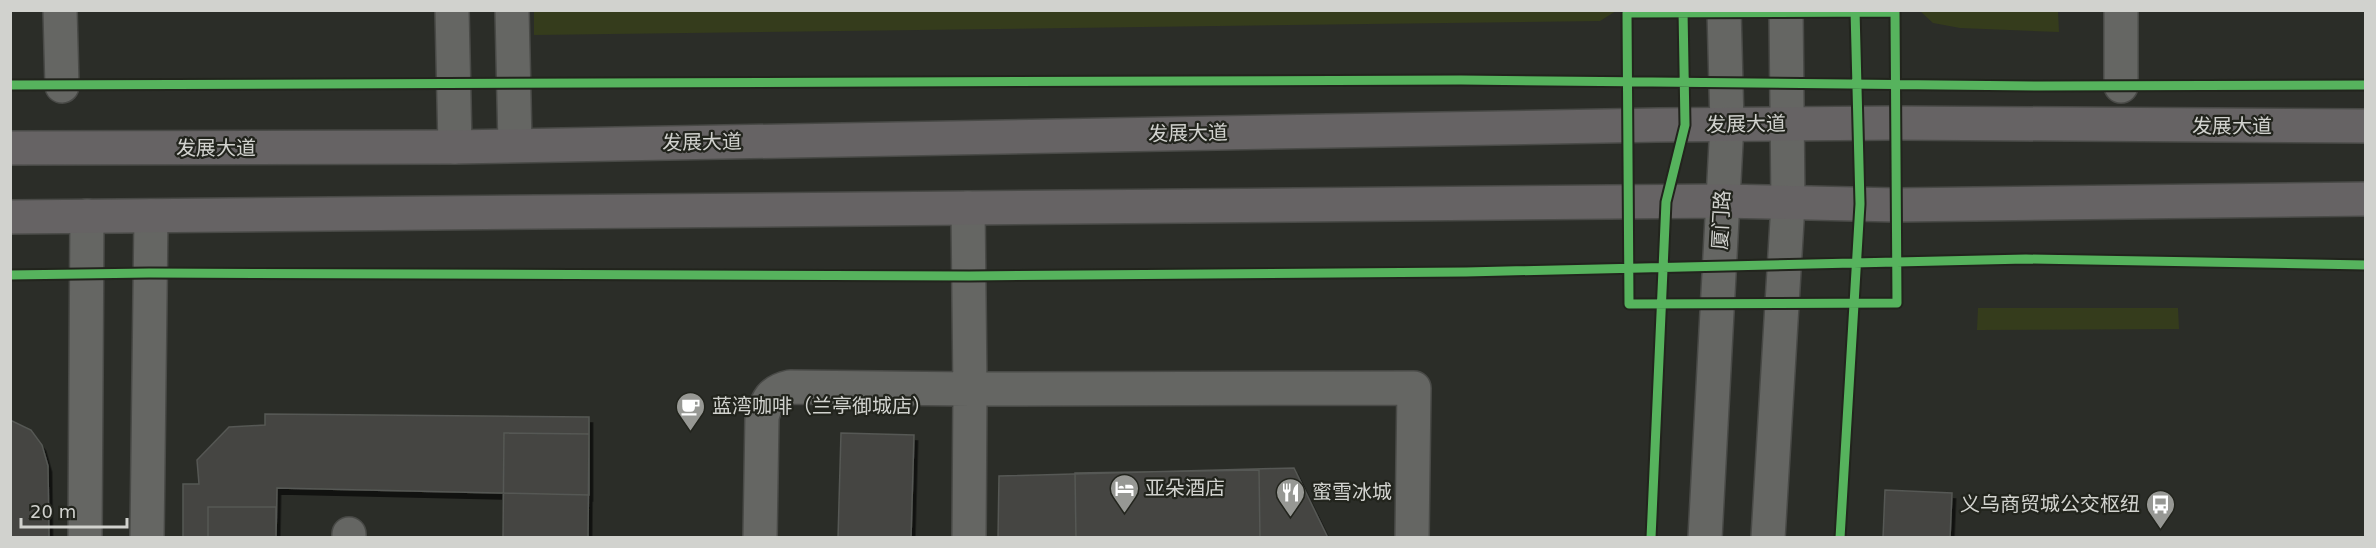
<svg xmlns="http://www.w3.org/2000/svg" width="2376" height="548" font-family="'DejaVu Sans','Noto Sans SC',sans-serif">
  <defs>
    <filter id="shadow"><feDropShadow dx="3.5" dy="6" stdDeviation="0" flood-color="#0009"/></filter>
  </defs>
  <rect width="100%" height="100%" fill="#2b2d28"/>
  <path fill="#353c1c" d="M534,11V10L1616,11L1600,21L534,35Z
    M1920,11H2058L2059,32L1960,28L1933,23Z
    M1978,308H2178L2179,329L1977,330Z"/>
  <path fill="#444542" stroke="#565854" stroke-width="1.5" filter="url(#shadow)" d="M265,414L589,417V495L277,488L276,538H183V484H199L197,460L229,427L265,425Z
    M10,420L31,430L42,445L48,466L49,538H10Z
    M504,433L589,434L588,538H503Z
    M841,433L914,435L911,538H838Z
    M1294,468L1328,538H998L999,476Z
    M1259,470L1260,538H1076L1075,473Z
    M1885,490L1952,493L1950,538H1883Z
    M208,507H276V538H208Z"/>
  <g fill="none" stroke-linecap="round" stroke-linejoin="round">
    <defs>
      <path id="minor" d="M60,10L62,86
        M452,10L455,147
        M512,10L515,145
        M2121,10V86
        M349,534V538
        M85,538L87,216
        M147,538L151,216
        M760,538L762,417C767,400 771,391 790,387L970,389L968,208
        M969,538L970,389L1414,388L1412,538
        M1705,538L1727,124L1724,10
        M1768,538L1788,204L1786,10"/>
      <path id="major" d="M10,148L455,147L1658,125L1896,123L2366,126
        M10,217L1722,201L1896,205L2366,199"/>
    </defs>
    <use href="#minor" stroke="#494a47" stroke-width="36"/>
    <use href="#major" stroke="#494a47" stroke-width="36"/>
    <use href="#minor" stroke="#656663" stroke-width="33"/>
    <use href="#major" stroke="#666364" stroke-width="33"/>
    <defs>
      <path id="cycleway" d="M1895,12L1897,303L1629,304L1627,13Z
        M10,85L1461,80L2040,86L2366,85
        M10,275L149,273L969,276L1466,272L2026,259L2366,265
        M1651,538L1666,202L1685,125L1683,10
        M1840,538L1860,204L1855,10"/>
    </defs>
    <use href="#cycleway" stroke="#22241d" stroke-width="13"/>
    <use href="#cycleway" stroke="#56b35d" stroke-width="9"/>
  </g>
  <defs>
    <symbol id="cafe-pin" viewBox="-11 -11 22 30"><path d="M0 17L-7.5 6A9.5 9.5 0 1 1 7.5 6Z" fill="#979894" stroke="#22241d"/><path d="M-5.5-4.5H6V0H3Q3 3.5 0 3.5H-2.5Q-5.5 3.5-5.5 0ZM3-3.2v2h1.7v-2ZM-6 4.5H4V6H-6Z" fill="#fff"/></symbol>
    <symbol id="hotel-pin" viewBox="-11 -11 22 30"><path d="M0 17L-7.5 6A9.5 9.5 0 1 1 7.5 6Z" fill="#979894" stroke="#22241d"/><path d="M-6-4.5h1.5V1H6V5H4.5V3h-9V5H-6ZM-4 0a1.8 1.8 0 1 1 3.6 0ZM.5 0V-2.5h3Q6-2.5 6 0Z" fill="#fff"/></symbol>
    <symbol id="restaurant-pin" viewBox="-11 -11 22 30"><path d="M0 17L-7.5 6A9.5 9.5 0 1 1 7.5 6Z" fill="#979894" stroke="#22241d"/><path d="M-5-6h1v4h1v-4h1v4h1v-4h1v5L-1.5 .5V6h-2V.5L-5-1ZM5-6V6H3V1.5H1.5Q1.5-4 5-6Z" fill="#fff"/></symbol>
    <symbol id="bus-pin" viewBox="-11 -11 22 30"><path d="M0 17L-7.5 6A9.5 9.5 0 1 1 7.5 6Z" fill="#979894" stroke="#22241d"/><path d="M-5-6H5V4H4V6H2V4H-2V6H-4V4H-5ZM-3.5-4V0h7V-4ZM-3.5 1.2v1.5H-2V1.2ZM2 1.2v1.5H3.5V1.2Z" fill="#fff"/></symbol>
  </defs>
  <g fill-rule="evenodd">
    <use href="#cafe-pin" x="674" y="390" width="33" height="45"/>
    <use href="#hotel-pin" x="1108" y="472" width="33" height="45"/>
    <use href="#restaurant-pin" x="1274" y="476" width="33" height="45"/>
    <use href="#bus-pin" x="2144" y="488" width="33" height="45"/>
  </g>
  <g text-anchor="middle" stroke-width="4.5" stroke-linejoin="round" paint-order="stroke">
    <g font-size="20" fill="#d1d2ce" stroke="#22241d">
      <text transform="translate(1746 124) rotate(-1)" y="7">发展大道</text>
      <text x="2232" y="133">发展大道</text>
      <text transform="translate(1188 133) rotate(-1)" y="7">发展大道</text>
      <text transform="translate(702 142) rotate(-1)" y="7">发展大道</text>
      <text x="216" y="155">发展大道</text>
      <text transform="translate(1721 220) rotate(-87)" y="7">厦门路</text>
    </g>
    <g font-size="20" fill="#d1d2ce" stroke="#22241d" text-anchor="start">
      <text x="712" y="413">蓝湾咖啡（兰亭御城店）</text>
      <text x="1145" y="495">亚朵酒店</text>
      <text x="1312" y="499">蜜雪冰城</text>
      <text x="2140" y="511" text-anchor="end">义乌商贸城公交枢纽</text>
    </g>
  </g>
  <rect width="2376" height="548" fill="none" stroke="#d1d2ce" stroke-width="24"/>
  <path d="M21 518v9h106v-9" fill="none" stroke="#d1d2ce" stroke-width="3"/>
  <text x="30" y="518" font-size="18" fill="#d1d2ce" stroke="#22241d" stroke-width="4.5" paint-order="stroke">20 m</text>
</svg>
